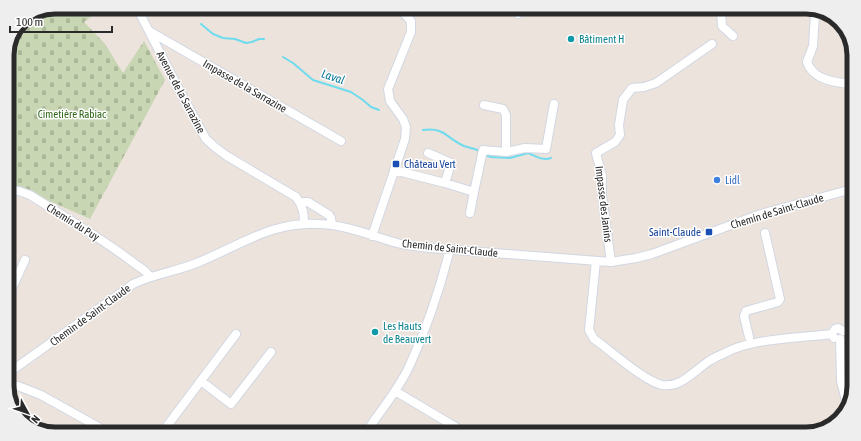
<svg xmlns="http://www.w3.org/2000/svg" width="861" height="441" font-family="'Asap Condensed',sans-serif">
  <defs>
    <pattern id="cemetery-stones" width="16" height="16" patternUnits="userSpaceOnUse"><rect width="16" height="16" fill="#c8d6b3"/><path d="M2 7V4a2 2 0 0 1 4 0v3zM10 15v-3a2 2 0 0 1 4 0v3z" fill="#acb89a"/></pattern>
  </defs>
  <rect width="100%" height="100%" fill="#ece3dc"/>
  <path fill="url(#cemetery-stones)" d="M55,7H84L92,16L84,22L105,44L123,73L144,41L165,80L90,219L7,182V52L21,21Z"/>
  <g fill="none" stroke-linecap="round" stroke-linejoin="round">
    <path stroke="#6fdbee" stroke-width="2" d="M201,24L213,34L223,38L235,39L246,43L252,42L259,39H264
      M283,57L293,63L313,80L351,92L363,100L371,107L379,110
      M423,130C445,127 446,138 464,146C469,148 474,148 479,151
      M485,155L491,157L510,158L528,153C536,156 542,161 551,158"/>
    <defs>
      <path id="minor" d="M137,8L183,97L206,139L216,148L227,156L296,197C303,206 304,213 304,224
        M721,11L722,26L733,36
        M817,12L815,14L813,46L807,62C813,80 836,83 853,84
        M518,14L521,10
        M149,31L341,141
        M484,105L503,109L506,115V152
        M394,170L445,183L451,163L428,153
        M445,183L474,192L483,150L506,152L525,148L546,149L554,104
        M7,190L19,191L30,195C65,217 101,238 134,263C140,268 146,270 150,277
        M301,203L304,202H308L329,215L331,218L332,225
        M470,213L474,192
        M372,236L405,139L406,127L403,119L390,101L388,89L411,32V21L400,9
        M596,261L589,330L594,339C610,350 644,381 662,385C681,388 694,371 709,361C714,358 720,355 725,353C752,338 801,338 832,334
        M611,262L602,195V176L596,153L615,142L620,135L619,125L623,100L632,88L644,87L656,83L712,44
        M7,299L25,260
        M749,337L744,316L746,311L778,302L780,299L765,233
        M834,338L832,334L835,329L838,328L843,331
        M840,339L841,381L848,408
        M7,374L133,284C154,274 178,271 199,262C241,245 272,221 320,224C346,225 372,236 397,243C408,246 419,247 430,248L611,262L636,258L652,254L761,214L852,189
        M201,381L231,404L271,352
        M18,386L41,395L102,429
        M395,391L464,432
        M164,430L236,334
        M367,431C381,410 398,390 409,367C426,330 440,289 450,249"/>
    </defs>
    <use href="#minor" stroke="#d1d7e3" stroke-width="10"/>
    <use href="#minor" stroke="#fff" stroke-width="8"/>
  </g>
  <g fill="#0f9aa8" stroke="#fff" stroke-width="1.5">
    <circle cx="571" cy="39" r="4"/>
    <circle cx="375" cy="332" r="4"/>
  </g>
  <g fill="#1a4fb4" stroke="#fff" stroke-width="1.5">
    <rect x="392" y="160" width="8" height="8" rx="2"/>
    <rect x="705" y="228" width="8" height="8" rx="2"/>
  </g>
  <circle fill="#3f7fe0" stroke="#fff" stroke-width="1.5" cx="717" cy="180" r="4"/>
  <g text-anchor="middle" stroke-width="3" stroke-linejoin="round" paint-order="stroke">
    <g font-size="11" fill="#0d838f" stroke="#fff" text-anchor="start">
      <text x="579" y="43">Bâtiment H</text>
      <text x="383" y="330">Les Hauts<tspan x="383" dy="13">de Beauvert</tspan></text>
    </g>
    <g font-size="11" fill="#2a2a2a" stroke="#fff">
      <text transform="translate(245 86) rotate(30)" y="4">Impasse de la Sarrazine</text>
      <text transform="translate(181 92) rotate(62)" y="4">Avenue de la Sarrazine</text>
      <text transform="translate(604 204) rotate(83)" y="4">Impasse des Janins</text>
      <text transform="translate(777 211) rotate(-17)" y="4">Chemin de Saint-Claude</text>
      <text transform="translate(73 222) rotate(32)" y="4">Chemin du Puy</text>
      <text transform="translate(450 248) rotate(6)" y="4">Chemin de Saint-Claude</text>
      <text transform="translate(90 315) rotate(-36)" y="4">Chemin de Saint-Claude</text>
    </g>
    <g font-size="11" fill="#33671a" stroke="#fff">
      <text x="72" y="118">Cimetière Rabiac</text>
    </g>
    <g font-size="11" fill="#164399" stroke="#fff" text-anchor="start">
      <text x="404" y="168">Château Vert</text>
      <text x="701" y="236" text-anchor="end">Saint-Claude</text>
    </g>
    <g font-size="11" fill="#366cbe" stroke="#fff" text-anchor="start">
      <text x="725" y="184">Lidl</text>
    </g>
    <g font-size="12" font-style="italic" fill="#0e7a9a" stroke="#fff">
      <text transform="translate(333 77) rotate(18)" y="4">Laval</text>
    </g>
  </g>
  <path d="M0 0H861V441H0ZM55 14H806A41 41 0 0 1 847 55V386A41 41 0 0 1 806 427H55A41 41 0 0 1 14 386V55A41 41 0 0 1 55 14Z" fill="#eee" fill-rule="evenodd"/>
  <path fill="none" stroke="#2a2a2a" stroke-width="5" d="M55 14H806A41 41 0 0 1 847 55V386A41 41 0 0 1 806 427H55A41 41 0 0 1 14 386V55A41 41 0 0 1 55 14Z"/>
  <g transform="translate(28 413) rotate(130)" stroke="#ffffff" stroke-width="3" paint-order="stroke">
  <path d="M0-3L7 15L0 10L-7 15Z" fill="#2a2a2a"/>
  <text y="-6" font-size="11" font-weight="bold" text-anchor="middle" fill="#2a2a2a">N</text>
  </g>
  <path d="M10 26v6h102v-6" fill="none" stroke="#2a2a2a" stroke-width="2"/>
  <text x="16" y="26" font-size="12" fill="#2a2a2a" stroke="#ffffff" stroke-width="3" paint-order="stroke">100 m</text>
</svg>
